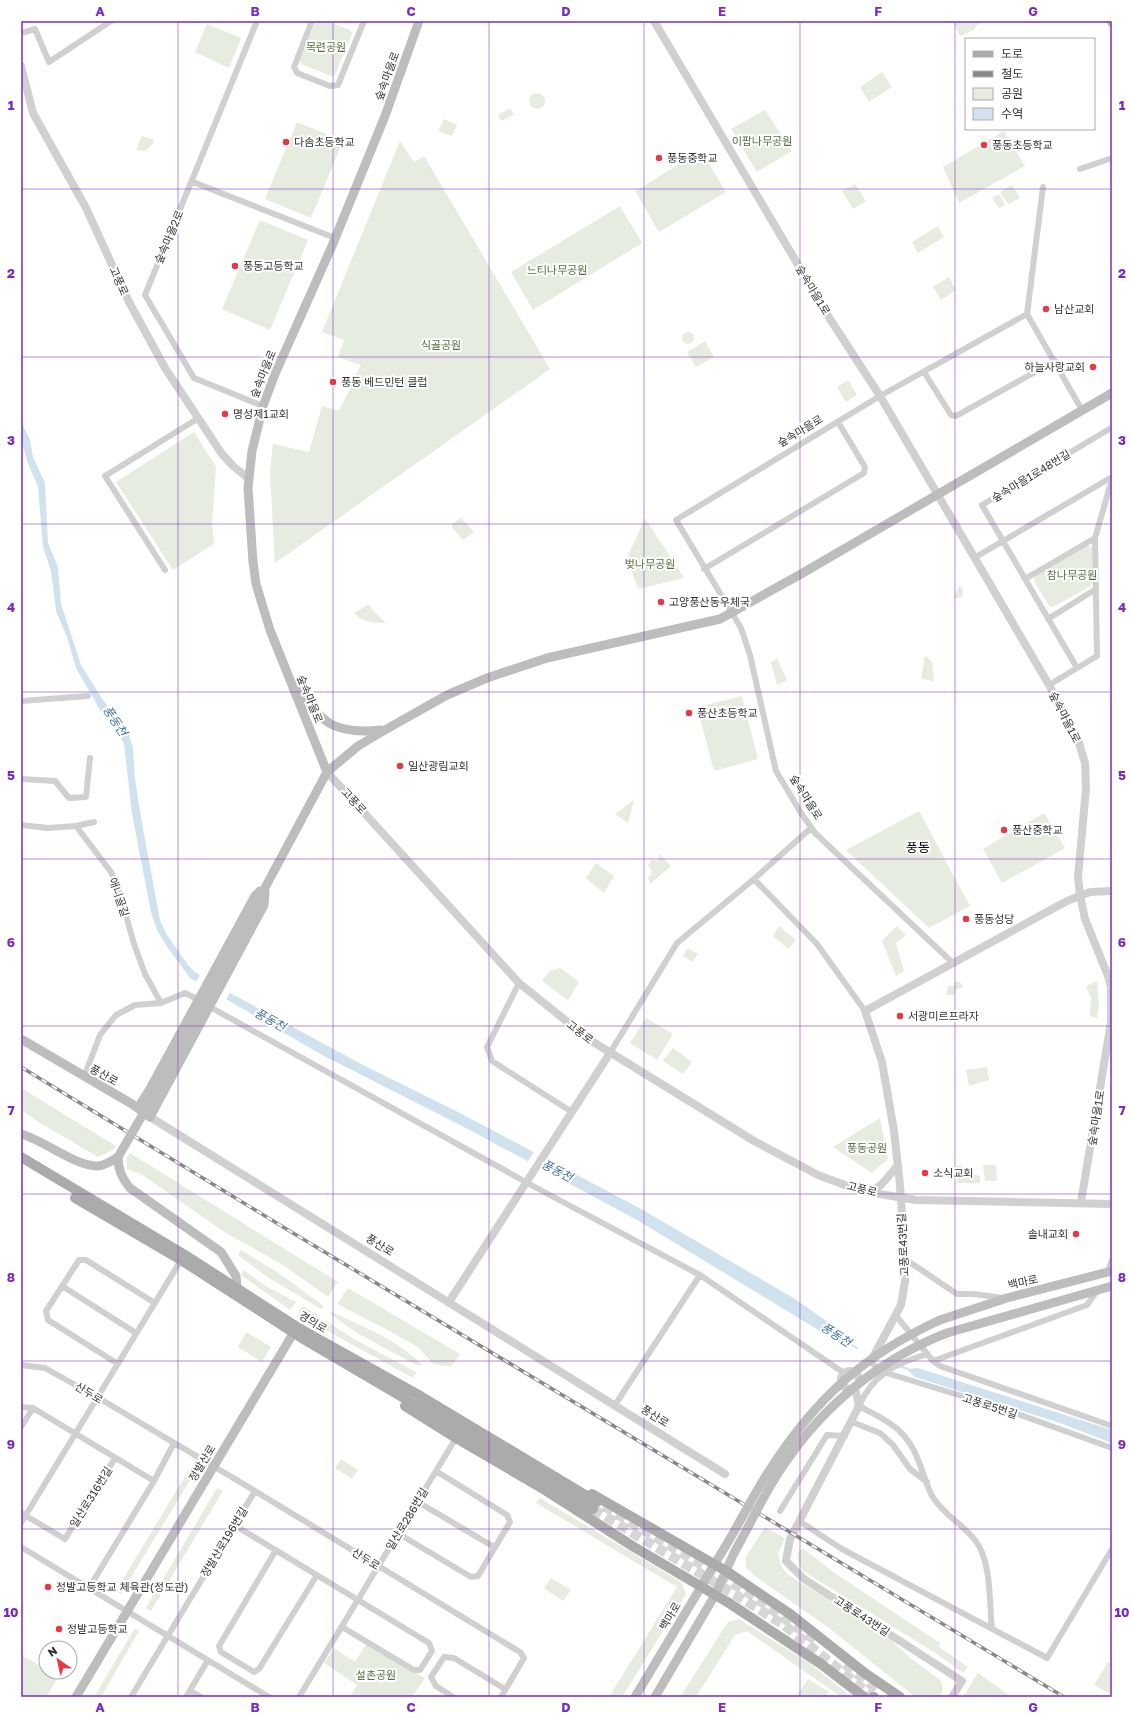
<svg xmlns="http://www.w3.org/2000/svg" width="1133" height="1718" font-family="'Golos Text','Noto Sans KR',sans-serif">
  <rect width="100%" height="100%" fill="#fff"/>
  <path fill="#e6ecdf" d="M316,21H327L350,30L352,34L334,77L301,64L300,60Z
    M952,21H980L974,30L960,36Z
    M207,24L241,38L229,68L195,52Z
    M882,72L892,87L869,102L860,87Z
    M529 101a8 8 0 1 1 16 0a8 8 0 1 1-16 0Z
    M510,108L514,115L501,121L498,115Z
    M765,110L792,151L757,172L731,129Z
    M444,119L457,125L452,136L438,131Z
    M297,122L343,141L311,218L265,199Z
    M1004,131L1025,166L959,203L943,167Z
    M142,136L154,140L151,146L145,151L136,150Z
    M400,141L414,162L424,156L550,369L275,563L270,472L273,444L309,452L322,406L339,411L361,365L338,357L344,340L322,332Z
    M701,151L726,192L659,232L635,191Z
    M855,184L866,201L853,209L842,191Z
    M1012,185L1020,198L1008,204L1000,192Z
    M999,194L1005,205L999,208L992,198Z
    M620,206L642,243L533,310L511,272Z
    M260,220L308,240L270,330L222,309Z
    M938,226L944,237L918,253L912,242Z
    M949,277L956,290L941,300L933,287Z
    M682 338a6 6 0 1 1 12 0a6 6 0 1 1-12 0Z
    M705,341L714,357L696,367L687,352Z
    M848,380L857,395L846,402L837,387Z
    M194,432L216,467L212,524L214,544L173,570L116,482Z
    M461,517L474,532L463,540L451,526Z
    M645,518L684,578L638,589L627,558Z
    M1087,545L1092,547L1093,581L1091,586L1053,607H1050L1034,581L1035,576Z
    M959,586L963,589V596L959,598H953Z
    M369,604L372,610L386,623C373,623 364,623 354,613Z
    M925,655L932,662L934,681L921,679Z
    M777,658L787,680L777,685L771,662Z
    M742,696L758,759L714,771L697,707Z
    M634,800L628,823L615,814Z
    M919,811L970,906L929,928L846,850Z
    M1044,813L1065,848L1002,883L983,849Z
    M660,854L671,866L650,884L648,878L652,872L648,865L651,860L658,861Z
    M596,863L614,876L604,893L586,878Z
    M779,926L796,940L788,949L773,936Z
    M897,926L906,935L896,943L904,971L896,976L882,941Z
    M688,948L698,954L692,962L683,956Z
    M560,968L579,982L568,1000L542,981L550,971Z
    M1097,981L1099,1007L1097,1018L1090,1016L1091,998L1086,986Z
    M955,982H960L963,987L956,990L955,995H946L948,986H953Z
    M646,1018L673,1034L657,1060L630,1043Z
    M673,1048L692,1062L683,1074L663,1061Z
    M987,1067L989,1080L969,1086L966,1070Z
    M21,1088L116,1146L114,1149L98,1157L37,1121L21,1110Z
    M880,1118L888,1159L872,1173L833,1147Z
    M130,1153L338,1282L328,1297L283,1265L226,1233L141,1174L127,1169V1157Z
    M957,1165L964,1167L967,1172L980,1176V1183H957Z
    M983,1165H996L997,1181H985Z
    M241,1250L277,1272L324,1306L321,1309L269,1278L238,1255Z
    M244,1270L264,1285L296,1302L290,1310L241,1275Z
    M348,1288L460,1354L451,1367L433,1364L418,1347L384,1328L337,1304Z
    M302,1306L318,1315L313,1324L298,1314Z
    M332,1312C363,1327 399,1340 423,1366L416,1365L357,1333L330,1314Z
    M326,1321L354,1339L416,1372L413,1378L322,1328Z
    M246,1332L271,1347L262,1362L238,1347Z
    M341,1459L358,1470L352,1479L335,1468Z
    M190,1468L195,1472L121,1594L116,1591Z
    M217,1488L223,1491L151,1611L146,1608Z
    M540,1498L681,1582L686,1594L622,1697H609L677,1587L536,1503Z
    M765,1527L785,1538L778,1553L781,1566L787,1574L889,1638L910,1658L939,1679C944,1686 944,1690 940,1697H915L829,1628L755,1576L746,1568V1557Z
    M804,1549L836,1574L940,1643L938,1646L968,1667L963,1673L934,1652L803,1571C798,1564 795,1557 800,1550Z
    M551,1578L571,1590L563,1601L544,1588Z
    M739,1619L809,1663L848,1694L845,1697H841L747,1631L735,1635L696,1697H680L728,1622Z
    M135,1628L139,1631L101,1697H94Z
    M367,1643L425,1678L412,1697H350L357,1685L324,1663L334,1648L355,1662Z
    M21,1655L46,1669V1672H52L59,1676L46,1697H21Z
    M1108,1662L1112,1664V1695L1094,1685Z
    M978,1673L1012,1697H963Z
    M808,1679L829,1692L826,1697H800L797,1695Z"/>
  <path fill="#cfe2ee" d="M21,421L30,440L33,457L45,483L48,543L58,567L61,604L81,665L101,697L129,735L133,748L135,779L143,829L160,920L167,935L188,965L195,972L219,987L361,1064L456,1111L643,1210L795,1299L846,1335L853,1345L840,1343L637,1220L466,1128L322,1055L190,978L168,948L157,930L151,912L132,814L124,744L120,736L100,710L76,668L67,637L56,611L51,571L43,547L38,487L27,461L21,438Z
    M918,1368L1112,1430V1443L1060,1423L915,1377L907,1369Z"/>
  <path fill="#fff" d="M201,973L231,991L225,1002L195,984Z
    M535,1150L555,1161L548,1174L527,1163Z"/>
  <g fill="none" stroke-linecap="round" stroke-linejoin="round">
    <path stroke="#cfe2ee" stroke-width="2" d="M852,1345L857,1348
      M902,1367L908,1369"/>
    <path stroke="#d6d6d6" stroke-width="10" stroke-dasharray="10 5" stroke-linecap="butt" d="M604,1506L750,1594L815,1640
      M593,1509L746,1601L784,1625L873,1697
      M845,1664L879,1691"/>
    <path stroke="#d0d0d0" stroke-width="6" d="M257,21L145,295L194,378L263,406
      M312,21L294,67L297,73L330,86L338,85L364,21
      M21,33L35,29L49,62L111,21
      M1080,169L1112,158
      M193,182L335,238
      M1043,187L1027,314L1082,410
      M924,372L951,415L956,416L1055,361
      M974,558L1112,477
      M704,569L864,473L865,467L838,422
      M165,570L105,476L197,419
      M1025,579L1095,538
      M1048,619L1096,589
      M1077,668L982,505L1111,428L1112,429
      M1049,685L1097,656L1095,538L1112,479
      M21,701L88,696
      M21,779L55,781L69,798L86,797L90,758
      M21,825L48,828L76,826L111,872L118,887L134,944L145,974L161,1003
      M76,826L94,822
      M811,828L754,879L817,944L865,1011
      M954,964L815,833L801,813L776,771L750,655L741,628L676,520L880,396L1027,314
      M519,983L487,1047L492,1061L572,1112
      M210,1007L533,1186L700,1275L844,1373
      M610,1053L677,943L754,879
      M84,1077L100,1035L116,1015L135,1005L161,1003L185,993L199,1000
      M905,1259L957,1294H974L1003,1298
      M1107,1273L1112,1260
      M62,1286L136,1333
      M897,1317L933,1361L940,1366L1112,1426
      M927,1354C895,1364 873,1374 859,1406C889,1422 906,1428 919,1462C924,1474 927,1489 934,1499C945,1515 963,1525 975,1540C992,1562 989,1602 992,1629
      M933,1361L1087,1305L1097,1291
      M871,1362L880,1371L1001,1408L1112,1448
      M118,1364L48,1320L46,1311L79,1260H86L155,1303
      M21,1365L45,1368L97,1397L255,1491L520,1652L524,1658L501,1697
      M615,1405L700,1275
      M21,1407L33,1408L154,1481
      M852,1422L880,1433L893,1445L910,1469L927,1482
      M21,1427L33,1408
      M418,1502L494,1547
      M780,1511L827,1435L845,1436
      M21,1513L65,1539L115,1458
      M799,1521L842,1549L1047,1658L1112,1549
      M21,1523L181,1260
      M234,1525L429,1643L432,1651L420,1670H414L342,1627
      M399,1534L471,1577L478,1576L510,1522L507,1515L436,1471
      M21,1547L269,1697
      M276,1550L219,1646L221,1652L254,1672L259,1669L317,1575
      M89,1588L154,1481L174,1443
      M190,1691L201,1697
      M131,1697L255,1491
      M186,1697L208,1660
      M299,1697L456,1438
      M453,1697L436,1686L431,1677L444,1657L454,1658L505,1689"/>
    <path stroke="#d0d0d0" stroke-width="8" d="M654,21L830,319L880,396L1049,685L1078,740L1085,763L1086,788L1078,877L1080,895L1085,919L1108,976L1111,987V1022L1081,1202
      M21,66L33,113L86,208L128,300L165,368L222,454L233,466L249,479
      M327,772L519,983L590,1040L754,1141L818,1175L861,1191L916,1200L1112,1204
      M150,1117L725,1474
      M871,1192L882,1184L898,1165
      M449,1302L610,1053
      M872,1359L901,1305L906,1275L900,1185L894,1131L882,1062L865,1011L1067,901L1090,892L1112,891
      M841 1380a9 9 0 1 1 18 0a9 9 0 1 1-18 0Z
      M855,1388L859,1406L790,1539L786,1561L804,1579L962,1681L952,1697"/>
    <path stroke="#bdbdbd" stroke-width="9" d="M1111,21L1112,23
      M296,685C320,723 335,735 381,730
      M327,772L270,630L256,584L253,562L248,488L252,451L263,406L275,374L332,246L385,116L419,21
      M259,899L327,772L358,746L385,730L447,695L487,678L547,658L720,619L801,574L1112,393
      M21,1039L132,1104L150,1117L264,905L265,892
      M138,1108L151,1087L255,896L260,891
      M21,1134C44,1140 76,1167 98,1166C106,1165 112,1161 118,1157
      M118,1157C118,1170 122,1178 130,1188L221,1252L236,1276L237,1288
      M940,1320L1007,1298L1112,1271
      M947,1333L1112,1286
      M76,1697L297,1327
      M635,1697L725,1547
      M655,1697L715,1595L734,1553"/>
    <path stroke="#ababab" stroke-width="10" d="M21,1157L185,1255L297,1327L417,1394L597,1502
      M75,1198L181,1260L305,1340L593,1509
      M405,1406L456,1438L545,1490L634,1547L729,1603L821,1664L864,1697
      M592,1494L726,1571L790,1614L866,1674L900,1697
      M873,1697H874"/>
    <defs>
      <path id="rail" d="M21,1067L288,1230L1064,1697"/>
    </defs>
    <use href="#rail" stroke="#888" stroke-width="3.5"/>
    <use href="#rail" stroke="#fff" stroke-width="2" stroke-dasharray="6" stroke-linecap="butt"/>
    <path stroke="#bdbdbd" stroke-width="9" d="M118,1157L157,1090L259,899
      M725,1547C741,1521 754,1493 771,1468C816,1398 864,1355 940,1320
      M734,1553C751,1523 765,1491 785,1463C824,1405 882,1358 947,1333"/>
  </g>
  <path fill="none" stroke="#7b2cbf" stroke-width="1" stroke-opacity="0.55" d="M178,21V1697M333,21V1697M489,21V1697M644,21V1697M800,21V1697M955,21V1697M21,189H1112M21,357H1112M21,524H1112M21,692H1112M21,859H1112M21,1026H1112M21,1194H1112M21,1361H1112M21,1529H1112"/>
  <g fill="#e63946" stroke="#fff" stroke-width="1.5">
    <circle cx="286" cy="142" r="4"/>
    <circle cx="984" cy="145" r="4"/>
    <circle cx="659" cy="158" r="4"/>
    <circle cx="235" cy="266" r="4"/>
    <circle cx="1046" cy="309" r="4"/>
    <circle cx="1093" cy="367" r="4"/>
    <circle cx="333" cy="382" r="4"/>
    <circle cx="225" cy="414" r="4"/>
    <circle cx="661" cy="602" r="4"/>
    <circle cx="689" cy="713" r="4"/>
    <circle cx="400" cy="766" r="4"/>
    <circle cx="1004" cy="830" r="4"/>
    <circle cx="966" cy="919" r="4"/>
    <circle cx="900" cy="1016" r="4"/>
    <circle cx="925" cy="1173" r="4"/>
    <circle cx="1076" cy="1234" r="4"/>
    <circle cx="48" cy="1587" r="4"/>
    <circle cx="59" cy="1629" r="4"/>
  </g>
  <g text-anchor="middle" stroke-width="4" stroke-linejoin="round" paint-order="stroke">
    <g font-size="11" fill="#56703f" stroke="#fff">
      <text x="326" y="51">목련공원</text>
      <text x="762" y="145">이팝나무공원</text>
      <text x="557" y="274">느티나무공원</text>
      <text x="441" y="349">식골공원</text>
      <text x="650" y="568">벚나무공원</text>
      <text x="1072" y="579">참나무공원</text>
      <text x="867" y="1152">풍동공원</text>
      <text x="376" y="1679">설촌공원</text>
    </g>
    <g font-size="11" fill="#333" stroke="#fff">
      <text transform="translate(387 76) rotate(-70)" y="4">숲속마을로</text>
      <text transform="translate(169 237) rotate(-67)" y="4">숲속마을2로</text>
      <text transform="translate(119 281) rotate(66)" y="4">고풍로</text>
      <text transform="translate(813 290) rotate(59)" y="4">숲속마을1로</text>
      <text transform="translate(263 374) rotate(-68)" y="4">숲속마을로</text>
      <text transform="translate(800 431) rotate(-31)" y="4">숲속마을로</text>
      <text transform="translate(1031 476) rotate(-31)" y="4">숲속마을1로48번길</text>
      <text transform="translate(310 699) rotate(68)" y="4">숲속마을로</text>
      <text transform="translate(1065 717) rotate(63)" y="4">숲속마을1로</text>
      <text transform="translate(806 797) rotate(58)" y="4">숲속마을로</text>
      <text transform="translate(354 801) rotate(47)" y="4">고풍로</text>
      <text transform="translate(119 897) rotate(71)" y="4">애니골길</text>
      <text transform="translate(580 1032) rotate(38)" y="4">고풍로</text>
      <text transform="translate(104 1075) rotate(29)" y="4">풍산로</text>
      <text transform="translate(1096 1118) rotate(-81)" y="4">숲속마을1로</text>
      <text transform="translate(862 1189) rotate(14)" y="4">고풍로</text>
      <text transform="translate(380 1245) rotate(32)" y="4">풍산로</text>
      <text transform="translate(903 1245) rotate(-93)" y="4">고풍로43번길</text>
      <text transform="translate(1023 1282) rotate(-13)" y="4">백마로</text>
      <text transform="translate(313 1322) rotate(31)" y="4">경의로</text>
      <text transform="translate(89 1393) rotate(31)" y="4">산두로</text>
      <text transform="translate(990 1406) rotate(18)" y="4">고풍로5번길</text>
      <text transform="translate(655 1416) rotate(32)" y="4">풍산로</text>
      <text transform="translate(202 1463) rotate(-59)" y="4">정발산로</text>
      <text transform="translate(91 1497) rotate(-58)" y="4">일산로316번길</text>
      <text transform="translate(407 1519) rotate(-59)" y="4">일산로286번길</text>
      <text transform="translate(224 1542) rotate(-59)" y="4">정발산로196번길</text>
      <text transform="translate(366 1559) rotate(32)" y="4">산두로</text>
      <text transform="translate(670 1616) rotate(-59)" y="4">백마로</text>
      <text transform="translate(862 1616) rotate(33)" y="4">고풍로43번길</text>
    </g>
    <g font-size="11" fill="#333" stroke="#fff" text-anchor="start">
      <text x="294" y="146">다솜초등학교</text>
      <text x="992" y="149">풍동초등학교</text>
      <text x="667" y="162">풍동중학교</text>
      <text x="243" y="270">풍동고등학교</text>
      <text x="1054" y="313">남산교회</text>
      <text x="1085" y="371" text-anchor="end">하늘사랑교회</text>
      <text x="341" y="386">풍동 베드민턴 클럽</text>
      <text x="233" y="418">명성제1교회</text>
      <text x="669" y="606">고양풍산동우체국</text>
      <text x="697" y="717">풍산초등학교</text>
      <text x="408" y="770">일산광림교회</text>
      <text x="1012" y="834">풍산중학교</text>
      <text x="974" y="923">풍동성당</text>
      <text x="908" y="1020">서광미르프라자</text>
      <text x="933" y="1177">소식교회</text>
      <text x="1068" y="1238" text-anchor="end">솔내교회</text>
      <text x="56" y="1591">정발고등학교 체육관(정도관)</text>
      <text x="67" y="1633">정발고등학교</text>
    </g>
    <g font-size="12" font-style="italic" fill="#3f7597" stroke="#fff">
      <text transform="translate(115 721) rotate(57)" y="4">풍동천</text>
      <text transform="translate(270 1020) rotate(29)" y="4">풍동천</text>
      <text transform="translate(557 1171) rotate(27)" y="4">풍동천</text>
      <text transform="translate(836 1335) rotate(33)" y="4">풍동천</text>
    </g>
    <g font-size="13" fill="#000" stroke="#fff">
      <text x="918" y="852">풍동</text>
    </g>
  </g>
  <rect width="1133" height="1718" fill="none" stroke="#ffffff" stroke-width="44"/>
  <rect x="965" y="38" width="130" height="92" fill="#ffffff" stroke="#adadad"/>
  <rect x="973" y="51" width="20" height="6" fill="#ababab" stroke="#adadad"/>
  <text x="1001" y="58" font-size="12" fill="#333333">도로</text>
  <rect x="973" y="71" width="20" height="6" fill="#888888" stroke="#adadad"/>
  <text x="1001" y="78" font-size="12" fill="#333333">철도</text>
  <rect x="973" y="88" width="20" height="12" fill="#e6ecdf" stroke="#adadad"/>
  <text x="1001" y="98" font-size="12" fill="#333333">공원</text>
  <rect x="973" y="108" width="20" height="12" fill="#cfe2ee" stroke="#adadad"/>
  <text x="1001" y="118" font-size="12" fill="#333333">수역</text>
  <g transform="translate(58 1660) rotate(326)"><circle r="19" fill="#ffffff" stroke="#adadad"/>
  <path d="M0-3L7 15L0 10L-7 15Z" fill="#e63946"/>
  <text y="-6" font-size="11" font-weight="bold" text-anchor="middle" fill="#333333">N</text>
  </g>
  <rect x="22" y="22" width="1089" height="1674" fill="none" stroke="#7b2cbf" stroke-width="1.5"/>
  <g font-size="13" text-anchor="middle" font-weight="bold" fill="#7b2cbf">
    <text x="100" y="16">A</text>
    <text x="255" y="16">B</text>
    <text x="411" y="16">C</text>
    <text x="566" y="16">D</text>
    <text x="722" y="16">E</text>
    <text x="878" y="16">F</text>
    <text x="1033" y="16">G</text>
    <text x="11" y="110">1</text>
    <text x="1122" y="110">1</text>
    <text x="11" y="278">2</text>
    <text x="1122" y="278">2</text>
    <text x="11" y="445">3</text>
    <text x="1122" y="445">3</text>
    <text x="11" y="612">4</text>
    <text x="1122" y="612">4</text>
    <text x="11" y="780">5</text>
    <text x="1122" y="780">5</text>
    <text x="11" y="947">6</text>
    <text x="1122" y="947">6</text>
    <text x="11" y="1115">7</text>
    <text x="1122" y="1115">7</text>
    <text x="11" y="1282">8</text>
    <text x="1122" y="1282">8</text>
    <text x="11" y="1449">9</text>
    <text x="1122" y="1449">9</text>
    <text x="11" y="1617">10</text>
    <text x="1122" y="1617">10</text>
    <text x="100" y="1712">A</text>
    <text x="255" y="1712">B</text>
    <text x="411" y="1712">C</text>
    <text x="566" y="1712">D</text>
    <text x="722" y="1712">E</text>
    <text x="878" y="1712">F</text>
    <text x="1033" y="1712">G</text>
  </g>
</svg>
